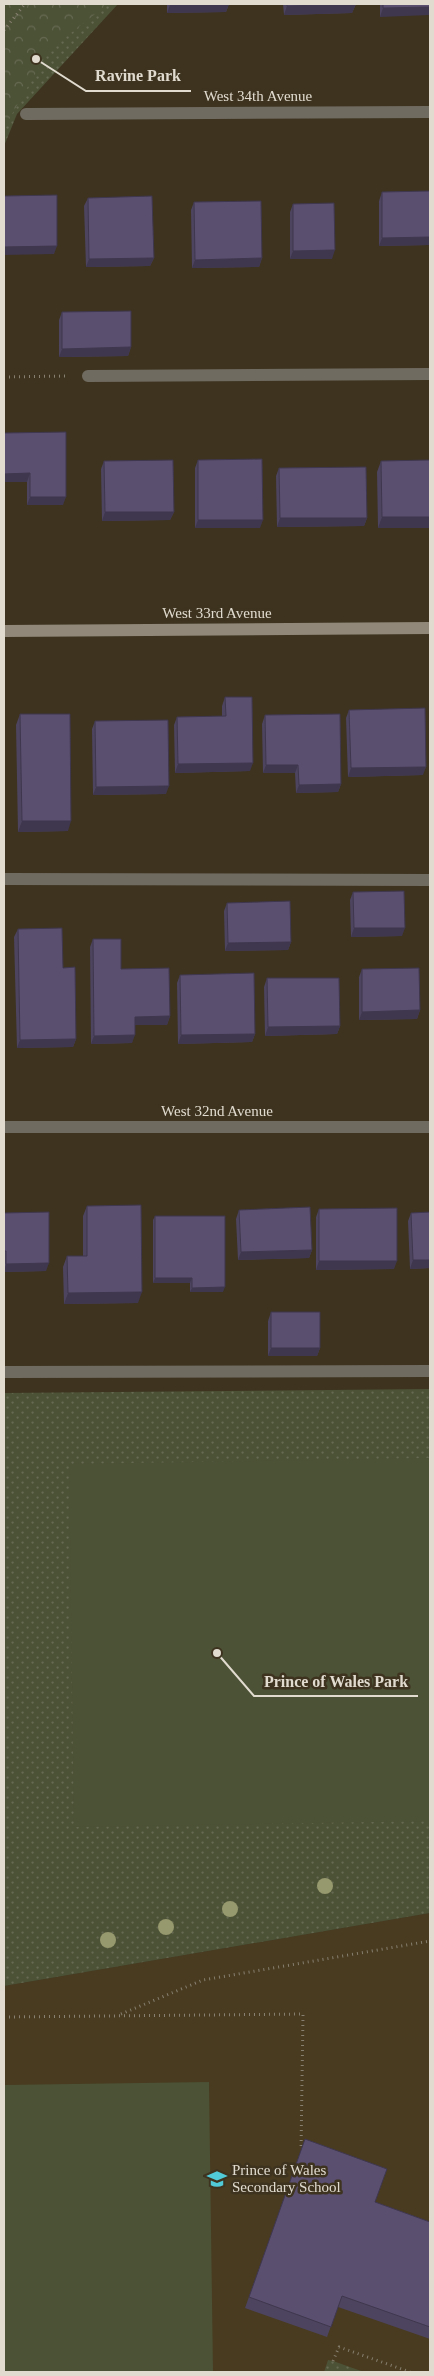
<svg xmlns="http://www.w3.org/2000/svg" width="434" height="2376" font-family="Georgia,serif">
  <defs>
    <pattern id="grass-dots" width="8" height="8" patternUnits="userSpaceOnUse" patternTransform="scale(1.25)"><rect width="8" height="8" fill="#4c5236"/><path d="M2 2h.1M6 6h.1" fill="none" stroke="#666a52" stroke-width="1.8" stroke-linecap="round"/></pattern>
    <pattern id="forest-crowns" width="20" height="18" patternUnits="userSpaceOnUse" patternTransform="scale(1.25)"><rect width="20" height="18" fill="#4c5236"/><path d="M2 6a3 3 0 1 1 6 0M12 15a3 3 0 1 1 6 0" fill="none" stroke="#666a52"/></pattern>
  </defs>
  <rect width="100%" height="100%" fill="#3d331f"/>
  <path fill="#483b20" d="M430,1913V2372H4V1986Z"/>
  <path fill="url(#grass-dots)" d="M4,4H118L17,114L4,146Z
    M430,1389V1913L4,1986V1393Z
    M328,2360L333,2361L364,2372H324Z"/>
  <path fill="url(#forest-crowns)" d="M4,4H108L49,50L4,128Z"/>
  <path fill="#4c5236" d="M430,1458V1821L74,1827L69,1464Z
    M209,2082L213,2372H4V2085Z"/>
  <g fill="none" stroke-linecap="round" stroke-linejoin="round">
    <path stroke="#877f6f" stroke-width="3" stroke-dasharray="1 4" stroke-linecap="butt" d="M4,30L25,4
      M4,377L67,376
      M121,2014L203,1980L430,1941
      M4,2017L303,2014L301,2150
      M333,2361L339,2347L410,2372"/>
    <path stroke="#706b61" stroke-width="12" d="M88,376L430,374
      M4,879L430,880
      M4,1372L430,1371"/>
    <path stroke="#706b61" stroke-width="12" d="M26,114L430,112
      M4,1127H430"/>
    <path stroke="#918879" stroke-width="12" d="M4,631L430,628"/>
  </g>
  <g fill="#96986d">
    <circle cx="325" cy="1886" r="8"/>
    <circle cx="230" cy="1909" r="8"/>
    <circle cx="166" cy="1927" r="8"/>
    <circle cx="108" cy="1940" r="8"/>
  </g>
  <path fill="#4d445f" d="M167,4H229L226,12L167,13Z
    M283,4H356L352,13L284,15Z
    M380,4H430L380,17Z
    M430,191V245L379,246V201L382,192Z
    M88,198L154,258L150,266L86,267L84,206Z
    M194,202L262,258L259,267L192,268L191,210Z
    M293,204L332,259H290V212Z
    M62,312L131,347L128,356L59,357V320Z
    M4,433L63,505H27V482Z
    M198,460L260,528H195V468Z
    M430,460V528H378L377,472L381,461Z
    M104,461L174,512L170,520L102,521L101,469Z
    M279,468L367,518L364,526L277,527L276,476Z
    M225,697L250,771L175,773L174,725L177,717L222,716V706Z
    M349,710L423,775L348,777L346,718Z
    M20,714L68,831L18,832L16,725Z
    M265,715L341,784L338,792L296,793L295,773H263L262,724Z
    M95,721L166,794L93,795L92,729Z
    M353,892L402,936L351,937L350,900Z
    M227,903L291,942L288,950L225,951L224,911Z
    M18,929L63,968L76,1039L73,1047L17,1048L14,937Z
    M93,939L121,969L170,1016L167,1025H135L132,1043L91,1044L90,947Z
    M362,969L420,1010L417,1019L359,1020V977Z
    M180,975L255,1034L252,1042L178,1044L177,983Z
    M267,978L340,1026L337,1034L265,1036L264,987Z
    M87,1206L138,1303L64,1304L63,1267L67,1256H83V1216Z
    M319,1209L394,1269L316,1270V1217Z
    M239,1210L312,1250L309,1258L238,1260L236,1219Z
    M4,1213L46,1271L4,1272Z
    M411,1213L430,1268L410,1269L408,1221Z
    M155,1216L223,1292H190V1283H153V1220Z
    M271,1312L320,1348L317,1356H268V1321Z
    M305,2139L375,2202L430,2222V2339L338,2307L327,2337L245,2308Z"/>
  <path fill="#3f374e" d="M229,4L226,12L167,13L170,5Z
    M356,4L352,13L284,15L287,6Z
    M430,7V15L380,17L383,8Z
    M430,237V245L379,246L382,238Z
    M57,246L54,254L4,255V247Z
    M335,250L332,259H290L293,251Z
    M154,258L150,266L86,267L89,259Z
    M262,258L259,267L192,268L195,260Z
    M131,347L128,356L59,357L62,349Z
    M30,473L27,482H4V474Z
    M30,497H66L63,505H27Z
    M105,512H174L170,520L102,521Z
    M382,517H430V528H378Z
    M280,518H367L364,526L277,527Z
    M198,520H263L260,528H195Z
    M253,763L250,771L175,773L178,764Z
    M266,765H298L295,773H263Z
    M426,767L423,775L348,777L351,768Z
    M341,784L338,792L296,793L299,785Z
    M169,786L166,794L93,795L96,787Z
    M22,821H71L68,831L18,832Z
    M354,928H405L402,936L351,937Z
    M291,942L288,950L225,951L228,943Z
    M420,1010L417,1019L359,1020L362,1012Z
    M170,1016L167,1025H132L135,1017Z
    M340,1026L337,1034L265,1036L268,1027Z
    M255,1034L252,1042L178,1044L181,1035Z
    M135,1035L132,1043L91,1044L94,1036Z
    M76,1039L73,1047L17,1048L20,1040Z
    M312,1250L309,1258L238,1260L241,1252Z
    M413,1260H430V1268L410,1269Z
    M319,1261H397L394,1269L316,1270Z
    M49,1263L46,1271L4,1272L6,1264Z
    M155,1278H192L190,1283H153Z
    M225,1287L223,1292H190L192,1288Z
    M142,1292L138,1303L64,1304L68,1293Z
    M271,1348H320L317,1356H268Z"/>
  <path fill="#5a4f6f" stroke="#3f374e" d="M170,4H216L170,5Z
    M287,4H356L287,6Z
    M383,4H430V7L383,8Z
    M430,191V237L382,238V192Z
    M57,195V246L4,247V196Z
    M152,196L154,258L89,259L88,198Z
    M261,201L262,258L195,260L194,202Z
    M334,203L335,250L293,251V204Z
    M131,311V347L62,349V312Z
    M66,432V497H30V473L4,474V433Z
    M262,459L263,520H198V460Z
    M173,460L174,512H105L104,461Z
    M430,460V517H382L381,461Z
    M366,467L367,518H280L279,468Z
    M225,697H252L253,763L178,764L177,717L226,716Z
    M425,708L426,767L351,768L349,710Z
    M20,714H70L71,821H22Z
    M340,714L341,784L299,785L298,765H266L265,715Z
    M168,720L169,786L96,787L95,721Z
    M404,891L405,928H354L353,892Z
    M290,901L291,942L228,943L227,903Z
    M62,928L63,968L75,967L76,1039L20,1040L18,929Z
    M93,939H121V969L169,968L170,1016L135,1017V1035L94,1036Z
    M419,968L420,1010L362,1012V969Z
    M254,973L255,1034L181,1035L180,975Z
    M267,978H339L340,1026L268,1027Z
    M141,1205L142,1292L68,1293L67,1256H87V1206Z
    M310,1207L312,1250L241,1252L239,1210Z
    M397,1208V1261H319V1209Z
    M49,1212V1263L6,1264V1251H4V1213Z
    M430,1212V1260H413L411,1213Z
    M155,1216H225V1287L192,1288V1278H155Z
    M271,1312H320V1348H271Z
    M305,2139L387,2169L375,2202L430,2222V2327L342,2296L331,2327L249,2297Z"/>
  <defs>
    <symbol id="school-bare" viewBox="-9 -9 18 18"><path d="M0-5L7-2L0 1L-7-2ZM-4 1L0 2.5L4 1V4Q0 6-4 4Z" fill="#52cbd9" stroke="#3d331f" stroke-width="2.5" paint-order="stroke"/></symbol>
  </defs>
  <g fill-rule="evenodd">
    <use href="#school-bare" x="203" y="2165" width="28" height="28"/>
  </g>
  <g text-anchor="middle" stroke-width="5" stroke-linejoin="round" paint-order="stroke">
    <g font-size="15" fill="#e1dbcf" stroke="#3d331f">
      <text x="258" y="101">West 34th Avenue</text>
      <text x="217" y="618">West 33rd Avenue</text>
      <text x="217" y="1116">West 32nd Avenue</text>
    </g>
    <g font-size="15" fill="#e1dbcf" stroke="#3d331f" text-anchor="start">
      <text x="232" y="2175">Prince of Wales<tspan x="232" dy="17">Secondary School</tspan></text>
    </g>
  </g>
  <path fill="none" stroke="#e1dbcf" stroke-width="2" d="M36 59L86 91H191M217 1653L254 1696H418"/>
  <g fill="#e1dbcf" stroke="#3d331f" stroke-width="2">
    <circle cx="36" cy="59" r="5"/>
    <circle cx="217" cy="1653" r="5"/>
  </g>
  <g font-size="16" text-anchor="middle" font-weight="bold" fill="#e1dbcf" stroke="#3d331f" stroke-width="5" stroke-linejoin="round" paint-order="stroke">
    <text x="138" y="81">Ravine Park</text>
    <text x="336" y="1687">Prince of Wales Park</text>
  </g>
  <rect width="434" height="2376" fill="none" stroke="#e1dbcf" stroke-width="10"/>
</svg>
